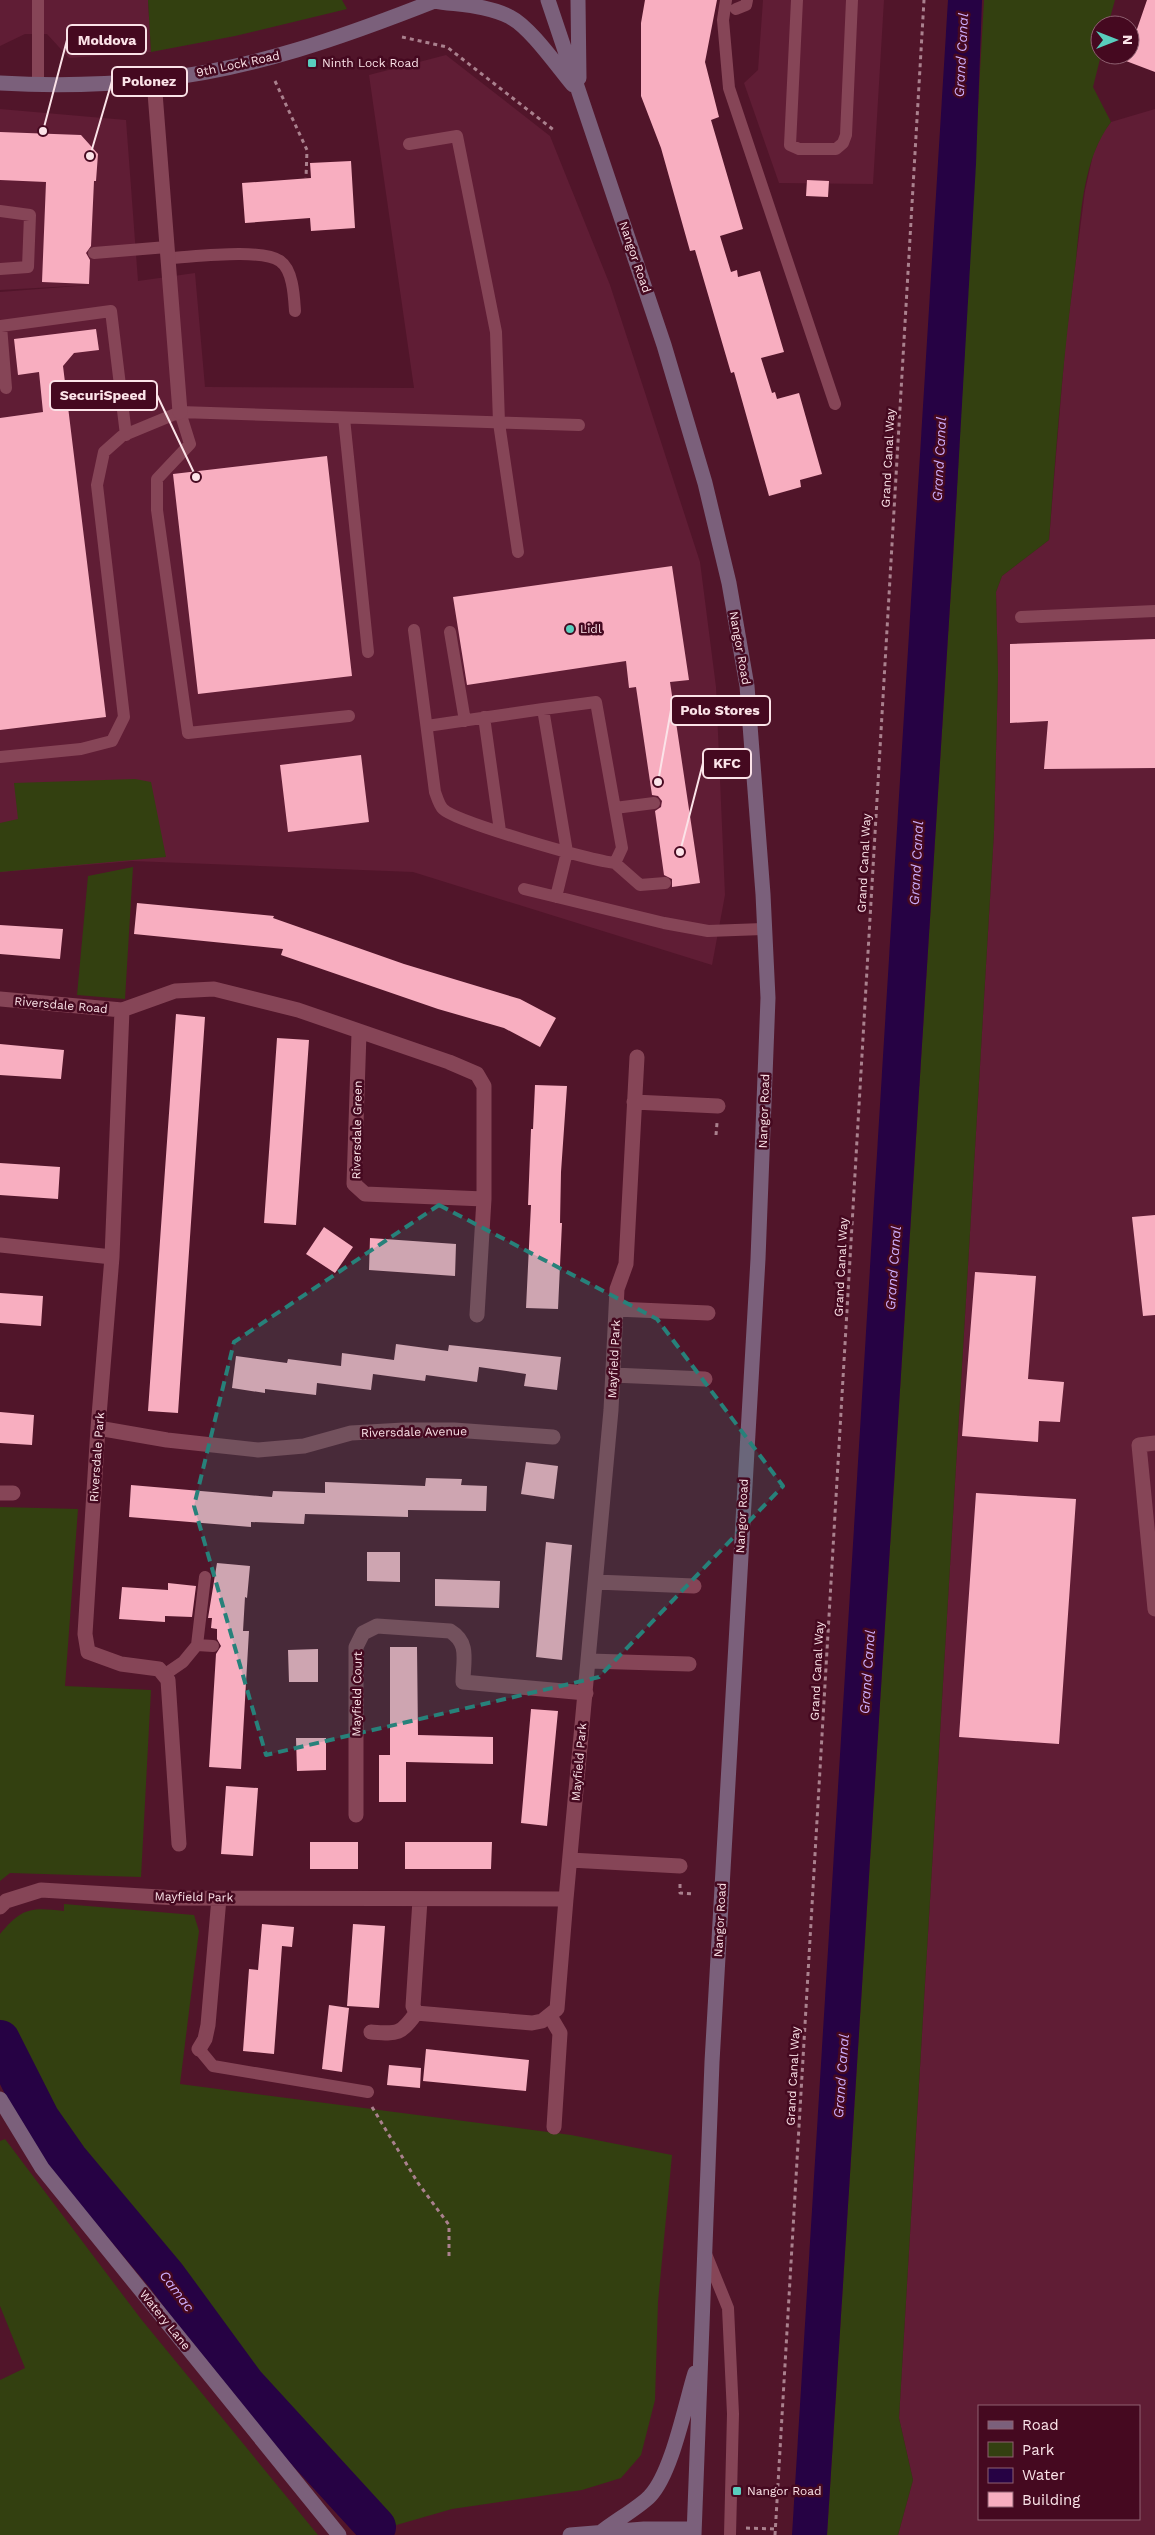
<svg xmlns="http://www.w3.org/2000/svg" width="1155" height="2535" font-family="'Work Sans',sans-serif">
  <rect width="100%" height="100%" fill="#51152a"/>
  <path fill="#601d35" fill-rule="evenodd" d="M0,0H148L151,52L69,58L47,34H25L0,46Z
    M763,0H884L873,184L779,183L744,83L758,70Z
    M446,55L550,136L610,285L700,562L716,687L725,895L712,965L413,872L132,861L0,872V292L90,285L0,290V109L126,120L138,281L195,273L205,387L414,388L369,75Z
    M1155,109V2535H898L913,2480L899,2418L994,832L998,674L996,592L1002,576L1049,540L1066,337L1085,191L1093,155L1102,134L1111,122ZM979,2406H1139V2519H979Z"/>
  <path fill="#334010" d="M148,0H342L347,9L235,36L151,52Z
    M984,0H1115L1108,25H1100L1101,55L1093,87L1111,122C1081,162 1081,219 1075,268C1063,358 1056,449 1049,540L1002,576L996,592L998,674L994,832L899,2418L913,2480L898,2535H827L953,558Z
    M135,779L151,782L166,857L0,872V823L18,819L14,783Z
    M133,867L125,999L77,995L88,876Z
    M0,1507L78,1509L65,1686L151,1690L141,1877L10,1873L0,1881Z
    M64,1904L194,1915L199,1931L180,2084L571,2135L672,2155L658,2302L655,2400L641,2455L621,2478L582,2490L452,2509L393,2526L313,2441L269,2401L44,2112L0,2019V1934C22,1908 30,1907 64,1911Z
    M5,2139L141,2319L318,2535H0V2380L25,2368L0,2306V2141Z"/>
  <path fill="#260244" d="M948,0H982L976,164L953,558L827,2535H792Z"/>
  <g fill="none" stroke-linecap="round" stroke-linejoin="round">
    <path stroke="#260244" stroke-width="40" d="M0,2040L40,2119L68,2159L166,2276L245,2384L376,2527"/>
  </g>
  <path fill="#f8aec0" d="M645,0H717L705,62L719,117L711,120L743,229L720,236L731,272L737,270L738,277L760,271L784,352L761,358L772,393L775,392L777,399L799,393L822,474L800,480L801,487L769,496L734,372L731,373L695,250L690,251L661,148L641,96V23Z
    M1147,0H1155V72L1126,61Z
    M0,132L81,135L98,154L96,181H94L91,246L86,253L90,260L89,284L42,282L46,182L0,180Z
    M351,161L355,228L311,231L310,218L245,223L242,183L311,178L310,163Z
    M807,180L829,181L828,197L806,196Z
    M96,329L99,350L74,353L63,366L106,717L0,730V418L43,412L39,372L18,375L14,339Z
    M327,456L352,676L198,694L173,474Z
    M672,566L689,680L670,682L700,883L672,887V879L664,875L655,811L661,807L662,801L658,796L652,795L636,687L629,688L626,661L467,685L453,597Z
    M1155,639V768L1044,769L1048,721L1010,723V644Z
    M361,755L369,822L288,832L280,765Z
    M137,903L274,916L273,918L404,964L520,999L556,1018L540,1047L504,1028L438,1009L281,955L283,949L134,934Z
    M0,925L63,929L60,959L0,954Z
    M176,1014L205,1017L178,1413L148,1411Z
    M277,1038L309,1040L296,1225L264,1223Z
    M0,1044L64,1050L61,1079L0,1075Z
    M535,1085L567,1086L561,1172L560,1223H562L558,1309L526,1308L531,1205H528L531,1129H533Z
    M0,1163L60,1167L58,1199L0,1195Z
    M1155,1215V1315L1143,1316L1132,1217Z
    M324,1227L353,1247L335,1273L306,1254Z
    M370,1238L456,1244L455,1276L369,1270Z
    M975,1272L1036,1276L1028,1379L1064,1382L1060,1422L1039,1421L1038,1442L962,1436Z
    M0,1293L43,1296L41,1326L0,1323Z
    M396,1344L448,1351L449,1345L561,1357L557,1390L524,1386L526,1374L479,1367L477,1382L426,1375L425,1381L373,1374L371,1390L317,1383L316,1395L265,1389V1393L232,1388L236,1356L287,1363L288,1359L341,1366L342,1353L394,1360Z
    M0,1412L34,1415L32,1445L0,1443Z
    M526,1462L558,1466L554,1499L521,1494Z
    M426,1478L462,1479L461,1485L487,1486L486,1511L408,1510V1517L305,1514L304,1524L251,1522V1527L129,1517L131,1485L272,1497L273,1491L325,1493V1482L425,1486Z
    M976,1493L1076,1499L1059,1744L959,1737Z
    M546,1542L572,1545L562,1660L536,1657Z
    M367,1552H400V1582L367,1581Z
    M217,1563L250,1566L247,1598L245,1597L243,1631H249L241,1769L209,1767L216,1654L221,1646L217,1639V1629L211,1628L212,1618H208Z
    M435,1579L500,1581L499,1608L435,1606Z
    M168,1583L196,1586L192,1617L165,1616V1622L119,1619L122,1587L168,1590Z
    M390,1647H417L418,1735L493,1737V1764L406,1762V1802H379V1755H390Z
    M318,1649V1682H289L288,1650Z
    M531,1709L558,1711L547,1826L521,1823Z
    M296,1738H326V1770L297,1771Z
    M226,1786L258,1788L253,1856L221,1854Z
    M310,1842H358V1869H310Z
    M405,1842H492L491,1869H405Z
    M262,1924L294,1927L292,1947L282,1946L274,2054L243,2051L249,1969L258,1970Z
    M353,1924L385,1926L379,2008L347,2006Z
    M329,2005L349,2008L342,2072L322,2069Z
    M426,2049L529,2060L526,2091L423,2081Z
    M389,2065L421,2068L420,2088L387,2085Z"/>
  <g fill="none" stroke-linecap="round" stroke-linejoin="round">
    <path stroke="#aa818e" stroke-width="3" stroke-dasharray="4 4" stroke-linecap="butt" d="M402,37L447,47L555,131
      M275,81L307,150L306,178
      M716,1135L717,1123
      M680,1884V1893L693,1894
      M372,2107L418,2183L449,2225V2259
      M746,2528L775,2529
      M775,2535L924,0"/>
    <path stroke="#864557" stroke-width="12" d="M38,0V85
      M726,0L723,20L729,88L835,404
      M797,0L790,145L799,149H836L843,143L846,135L852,0
      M736,9L746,5L747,0
      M409,144L457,136L496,332L499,423L518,552
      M0,211L30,215L28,267L0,269
      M94,253L167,247
      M168,258C193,257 261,248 280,261C293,270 294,296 295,311
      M6,388L1,326L111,311L126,435
      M180,412L190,444L157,479V510L188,733L349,716
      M344,418L368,652
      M1021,617L1155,611
      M414,630L435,792C437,797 439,805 443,809C456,822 592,861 615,863L622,848L596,702L543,709L567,852L556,897
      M450,632L465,721
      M484,717L500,831
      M427,726L543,709
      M0,757L81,749L112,741L124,717L97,485L104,452L122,436L180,412L579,425
      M615,808L654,803
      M615,863L640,885L665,883
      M524,889L664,923L708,931L763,929
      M197,1645L205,1577
      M164,1675L183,1662L197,1645L213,1646
      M199,2049L213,2066L368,2092
      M706,2254L728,2308L733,2414L730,2535"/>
    <path stroke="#864557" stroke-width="15" d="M154,80L180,412
      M0,999L122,1010L175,991L214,989L298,1010L449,1062L477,1074L484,1086V1199L477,1315
      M122,1010L112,1257L98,1428L85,1634L88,1652L121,1664L159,1669L168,1680L179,1844
      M359,1033L354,1184L365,1194L484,1199
      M634,1102L718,1106
      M0,1245L112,1257
      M616,1309L708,1313
      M613,1375L705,1379
      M98,1428L167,1440L258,1450L304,1446L351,1433L404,1430H454L553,1437
      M1155,1443L1139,1445L1155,1609
      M0,1493H13
      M596,1582L694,1586
      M589,1661L689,1664
      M356,1815V1647L363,1633L377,1626L450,1631C470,1643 463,1661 463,1682L586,1693
      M570,1860L680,1866
      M420,1900L413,2006L416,2013L532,2023L542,2021L557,2009L566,1899
      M0,1907L6,1901L41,1890L177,1898L566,1899L611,1410L617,1289L626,1264L637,1057
      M550,2016L560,2033L554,2127
      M371,2032C397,2034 401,2035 416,2013
      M199,2049L205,2039L208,2025L219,1898"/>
    <path stroke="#7b607b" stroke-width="15" d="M548,0L664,345L705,483L729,583L747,686L763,894L768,998L758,1259L712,2062L694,2535
      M578,0L579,78
      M434,1C458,5 488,5 510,17C530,27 557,66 573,85
      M0,83C51,86 102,85 152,80C251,70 346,36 437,0
      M0,2099L42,2168L339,2535
      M600,2533C613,2522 640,2507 650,2496C672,2473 685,2405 695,2373
      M570,2535L644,2529H694"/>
  </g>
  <path fill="#27817a" fill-opacity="0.2" stroke="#27817a" stroke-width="4" stroke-dasharray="10 6" stroke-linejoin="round" d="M439,1205L657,1319L783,1486L599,1677L266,1755L194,1506L234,1342Z"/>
  <g fill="#59cebe" stroke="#450920" stroke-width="2">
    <rect x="307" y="58" width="10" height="10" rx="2.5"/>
    <circle cx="570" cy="629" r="5"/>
    <rect x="732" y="2486" width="10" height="10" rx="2.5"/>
  </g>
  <g text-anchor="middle" stroke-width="5" stroke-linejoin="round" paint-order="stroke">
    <g font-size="12" fill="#fbe3e8" stroke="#450920" text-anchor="start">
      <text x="322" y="67">Ninth Lock Road</text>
      <text x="580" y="633">Lidl</text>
      <text x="747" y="2495">Nangor Road</text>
    </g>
    <g font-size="12" fill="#fbe3e8" stroke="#450920">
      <text transform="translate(238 64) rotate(-12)" y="4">9th Lock Road</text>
      <text transform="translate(635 257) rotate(71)" y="4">Nangor Road</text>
      <text transform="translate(888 458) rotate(-87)" y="4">Grand Canal Way</text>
      <text transform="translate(740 648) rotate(80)" y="4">Nangor Road</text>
      <text transform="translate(864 863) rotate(-87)" y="4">Grand Canal Way</text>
      <text transform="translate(61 1005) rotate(5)" y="4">Riversdale Road</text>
      <text transform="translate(764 1111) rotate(-88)" y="4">Nangor Road</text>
      <text transform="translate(357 1130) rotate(-89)" y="4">Riversdale Green</text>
      <text transform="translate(841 1267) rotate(-87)" y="4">Grand Canal Way</text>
      <text transform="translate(614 1359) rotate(-87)" y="4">Mayfield Park</text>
      <text transform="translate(414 1432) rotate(-1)" y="4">Riversdale Avenue</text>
      <text transform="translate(97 1457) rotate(-86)" y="4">Riversdale Park</text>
      <text transform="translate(742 1516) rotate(-87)" y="4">Nangor Road</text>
      <text transform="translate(817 1671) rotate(-87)" y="4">Grand Canal Way</text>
      <text transform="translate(357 1694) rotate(-89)" y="4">Mayfield Court</text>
      <text transform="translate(579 1762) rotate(-85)" y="4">Mayfield Park</text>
      <text transform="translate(194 1897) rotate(1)" y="4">Mayfield Park</text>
      <text transform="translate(720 1920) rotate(-87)" y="4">Nangor Road</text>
      <text transform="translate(793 2076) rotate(-87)" y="4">Grand Canal Way</text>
      <text transform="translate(165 2320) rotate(51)" y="4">Watery Lane</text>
    </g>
    <g font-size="14" font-style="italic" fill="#cdadfb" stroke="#450920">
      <text transform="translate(961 55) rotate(-87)" y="5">Grand Canal</text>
      <text transform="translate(939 459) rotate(-87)" y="5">Grand Canal</text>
      <text transform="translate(916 863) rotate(-87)" y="5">Grand Canal</text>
      <text transform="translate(893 1268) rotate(-86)" y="5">Grand Canal</text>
      <text transform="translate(867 1672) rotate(-86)" y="5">Grand Canal</text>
      <text transform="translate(841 2076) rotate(-86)" y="5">Grand Canal</text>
      <text transform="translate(177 2291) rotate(53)" y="5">Camac</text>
    </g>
  </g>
  <path fill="none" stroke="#fbe3e8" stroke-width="2" d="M43 131L67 40M90 156L112 81M196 477L157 395M658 782L671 710M680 852L703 763"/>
  <g fill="#fbe3e8" stroke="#450920" stroke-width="2">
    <circle cx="43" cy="131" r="5"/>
    <circle cx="90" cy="156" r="5"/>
    <circle cx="196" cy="477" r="5"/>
    <circle cx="658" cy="782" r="5"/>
    <circle cx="680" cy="852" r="5"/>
  </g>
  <g fill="#450920" stroke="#fbe3e8" stroke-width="2">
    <rect x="67" y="25" width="79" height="29" rx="5"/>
    <rect x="112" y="67" width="75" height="29" rx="5"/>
    <rect x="50" y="381" width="107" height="29" rx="5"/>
    <rect x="671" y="696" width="99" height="29" rx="5"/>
    <rect x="703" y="749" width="48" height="29" rx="5"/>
  </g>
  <g font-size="14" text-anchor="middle" font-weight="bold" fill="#fbe3e8">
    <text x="107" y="45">Moldova</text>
    <text x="149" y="86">Polonez</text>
    <text x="103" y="400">SecuriSpeed</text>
    <text x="720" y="715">Polo Stores</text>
    <text x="727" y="768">KFC</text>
  </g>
  <rect x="978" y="2405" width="162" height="115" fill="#450920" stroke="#8e6070"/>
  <rect x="988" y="2421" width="25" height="8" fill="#7b607b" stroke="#8e6070"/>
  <text x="1022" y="2430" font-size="15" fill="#fbe3e8">Road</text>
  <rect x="988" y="2442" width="25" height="15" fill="#334010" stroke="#8e6070"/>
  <text x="1022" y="2455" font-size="15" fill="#fbe3e8">Park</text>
  <rect x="988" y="2468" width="25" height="15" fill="#260244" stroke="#8e6070"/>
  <text x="1022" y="2480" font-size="15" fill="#fbe3e8">Water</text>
  <rect x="988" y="2492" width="25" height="15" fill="#f8aec0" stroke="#8e6070"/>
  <text x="1022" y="2505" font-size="15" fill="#fbe3e8">Building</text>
  <g transform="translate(1115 40) rotate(90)"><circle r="24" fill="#450920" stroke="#8e6070"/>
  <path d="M0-4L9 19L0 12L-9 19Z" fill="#59cebe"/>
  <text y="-8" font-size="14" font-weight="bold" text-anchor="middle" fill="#fbe3e8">N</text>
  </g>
</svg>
